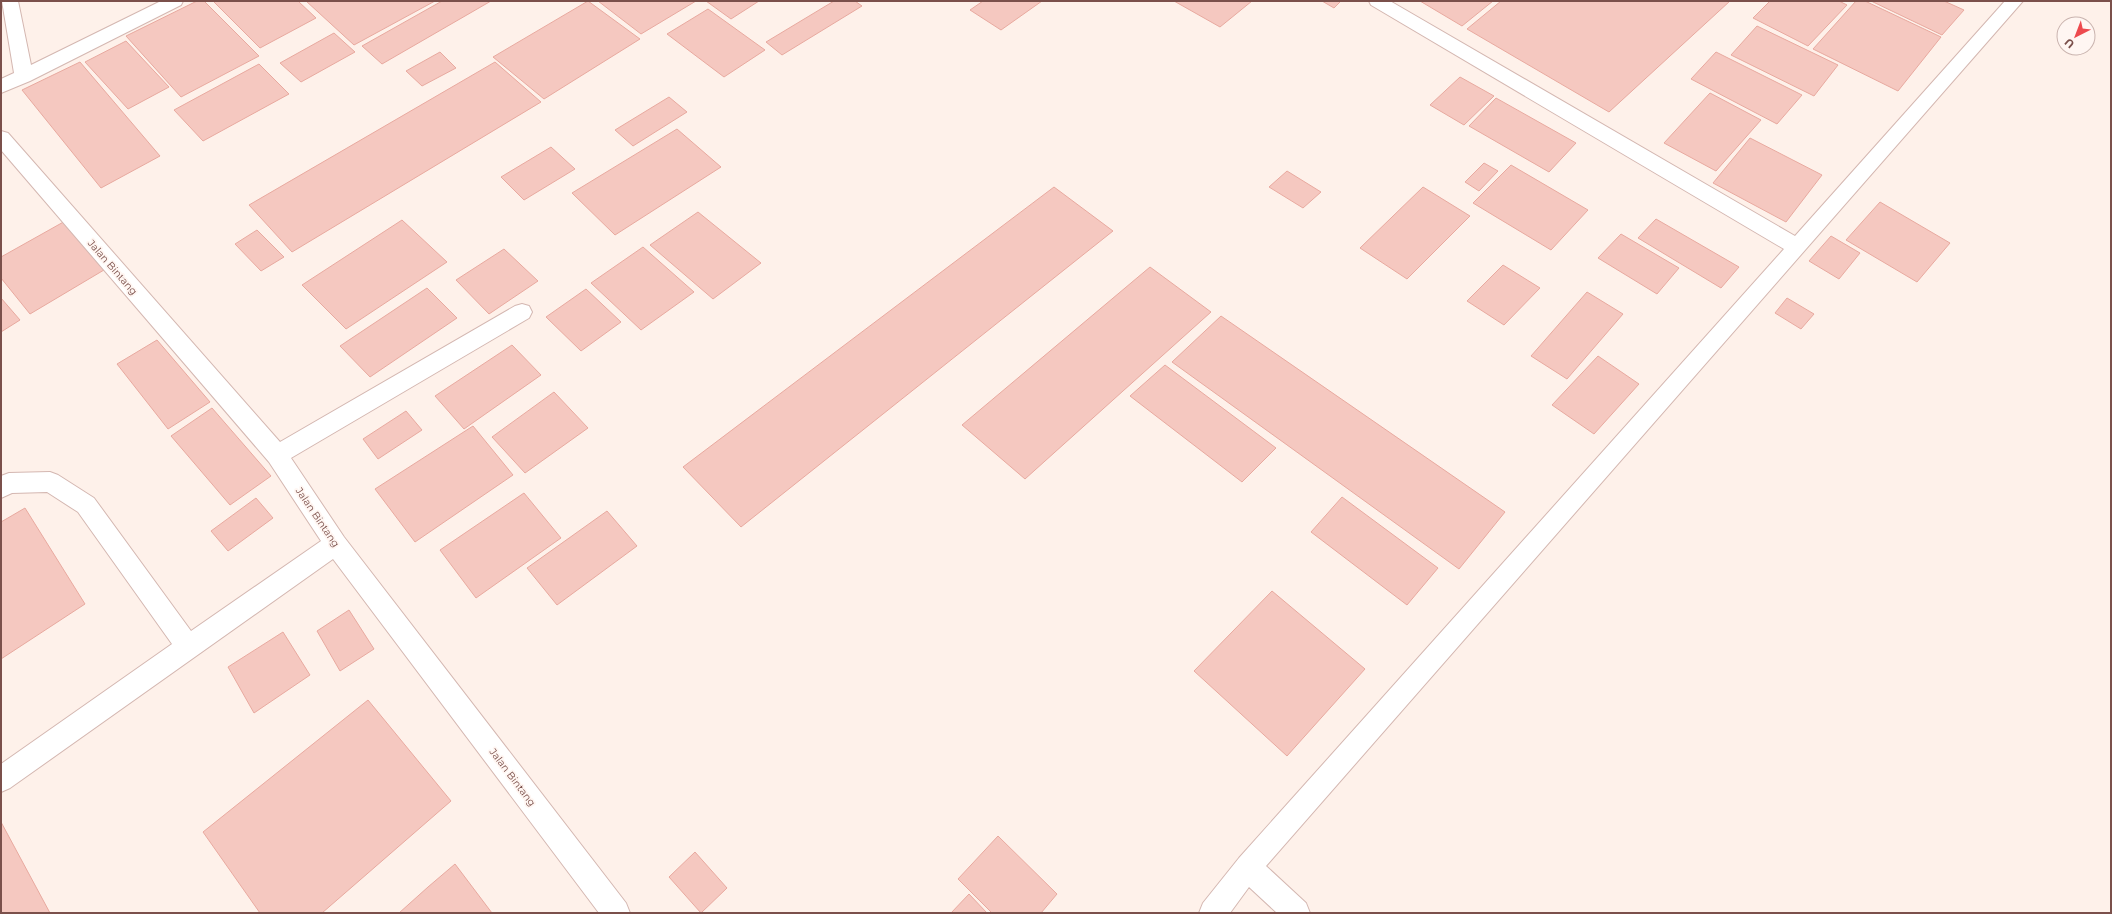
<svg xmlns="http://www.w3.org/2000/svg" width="2112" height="914" font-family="Montserrat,sans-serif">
  <rect width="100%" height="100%" fill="#fef1ea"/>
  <path fill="#f5c8c0" stroke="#e8a99f" d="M197,1H204L259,56L181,97L126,36Z
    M213,1H298L316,18L260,48Z
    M306,1H435L354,45Z
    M442,1H491L382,64L362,46Z
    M588,1L640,39L544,99L493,57Z
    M598,1H696L641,34Z
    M706,1H759L731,19Z
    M834,1H855L862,6L782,55L766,42Z
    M983,1H1042L1001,30L970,10Z
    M1174,1H1252L1220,27Z
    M1322,1H1341L1334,8Z
    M1420,1H1493L1462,26Z
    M1501,1H1730L1609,112L1467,29Z
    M1770,1H1839L1847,5L1808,46L1753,18Z
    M1856,1H1865L1941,37L1898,91L1813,49Z
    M1871,1H1944L1964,10L1942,35Z
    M708,9L765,50L724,77L667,34Z
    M1757,26L1838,65L1814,96L1731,55Z
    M334,33L355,52L301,82L280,63Z
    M126,41L169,87L128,109L85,62Z
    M440,52L456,68L422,86L406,71Z
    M1716,52L1802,95L1777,124L1691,79Z
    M80,62L160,156L101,188L22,90Z
    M495,62L541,102L292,252L249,205Z
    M259,64L289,94L203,141L174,110Z
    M1460,77L1494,96L1464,125L1430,105Z
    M1710,93L1761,120L1716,171L1664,143Z
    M669,97L687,112L633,146L615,130Z
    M1496,98L1576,143L1549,172L1469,126Z
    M677,129L721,167L615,235L572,193Z
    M1750,138L1822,175L1786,222L1713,183Z
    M551,147L575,169L524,200L501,177Z
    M1484,163L1498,171L1479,191L1465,182Z
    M1511,165L1588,210L1551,250L1473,203Z
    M1287,171L1321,192L1303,208L1269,187Z
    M1054,187L1113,231L741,527L683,467Z
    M1423,187L1470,216L1407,279L1360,248Z
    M1880,202L1950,243L1917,282L1846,240Z
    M698,212L761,263L713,299L650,245Z
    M1656,219L1739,267L1721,288L1638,238Z
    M67,220L109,267L30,314L1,278V257Z
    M402,220L447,262L346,329L302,285Z
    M257,230L284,257L261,271L235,244Z
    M1621,234L1679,268L1657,294L1598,258Z
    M1831,236L1860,253L1839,279L1809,261Z
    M643,247L694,292L641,330L591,283Z
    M504,249L538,281L489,314L456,280Z
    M1503,265L1540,288L1504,325L1467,301Z
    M1150,267L1211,312L1025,479L962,425Z
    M427,288L457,318L370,377L340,346Z
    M586,289L621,322L581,351L546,317Z
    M1587,292L1623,314L1567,379L1531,356Z
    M1,298L20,320L1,332Z
    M1787,298L1814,314L1801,329L1775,313Z
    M1221,316L1505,512L1459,569L1172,362Z
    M157,340L210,402L168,429L117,364Z
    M512,345L541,375L464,429L435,396Z
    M1598,356L1639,384L1594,434L1552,405Z
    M1165,365L1276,448L1242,482L1130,396Z
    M554,392L588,428L525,473L492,437Z
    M212,408L271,476L230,505L171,436Z
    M406,411L422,430L378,459L363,439Z
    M473,426L513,475L415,542L375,489Z
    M524,493L561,538L476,598L440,550Z
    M1342,497L1438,568L1407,605L1311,532Z
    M256,498L273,518L228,551L211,531Z
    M25,508L85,604L1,659V522Z
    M607,511L637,546L557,605L527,568Z
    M1272,591L1365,669L1287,756L1194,671Z
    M349,610L374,649L340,671L317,631Z
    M283,632L310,675L254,713L228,667Z
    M368,700L451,801L322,913H260L203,832Z
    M1,822L50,913H1Z
    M998,836L1057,894L1041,913H992L958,879Z
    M695,852L727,888L701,913L669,877Z
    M455,864L492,913H399L428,887Z
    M969,894L987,913H951Z"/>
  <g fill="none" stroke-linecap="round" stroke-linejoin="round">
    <defs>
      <path id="minor" d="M2,1H18L31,65L161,1H183L181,5L30,81L1,93V79L14,73Z
        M1369,1H1390L1795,236L2005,1H2023L1266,866L1306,903L1310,913H1277L1249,887L1230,913H1199L1203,903L1239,858L1784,249L1371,5Z
        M1,131L8,133L280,442L515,306L522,304L529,306L532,312L529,318L291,458L344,537L626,903L630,913H599L333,559L10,788L1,792V764L172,644L78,512L47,492L12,493L1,498V476L9,473L50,472L58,475L94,498L191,631L321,541L269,462L1,150Z"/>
    </defs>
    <use href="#minor" stroke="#d4b7b1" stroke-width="2"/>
    <use href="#minor" fill="#fff" fill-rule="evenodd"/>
  </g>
  <g text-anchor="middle" stroke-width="3.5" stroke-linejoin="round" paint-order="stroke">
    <g font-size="10" fill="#7b504b" stroke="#fff6f2">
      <text transform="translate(113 267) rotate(49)" y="4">Jalan Bintang</text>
      <text transform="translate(318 517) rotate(56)" y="4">Jalan Bintang</text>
      <text transform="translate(513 777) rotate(53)" y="4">Jalan Bintang</text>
    </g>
  </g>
  <rect width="2112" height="914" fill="none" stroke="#7b504b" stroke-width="4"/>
  <g transform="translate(2076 36) rotate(222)"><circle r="19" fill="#fff6f2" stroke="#cab4af"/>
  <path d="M0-3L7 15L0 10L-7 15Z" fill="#ed4a4e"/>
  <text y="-6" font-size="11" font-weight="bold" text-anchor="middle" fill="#7b504b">U</text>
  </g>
</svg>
